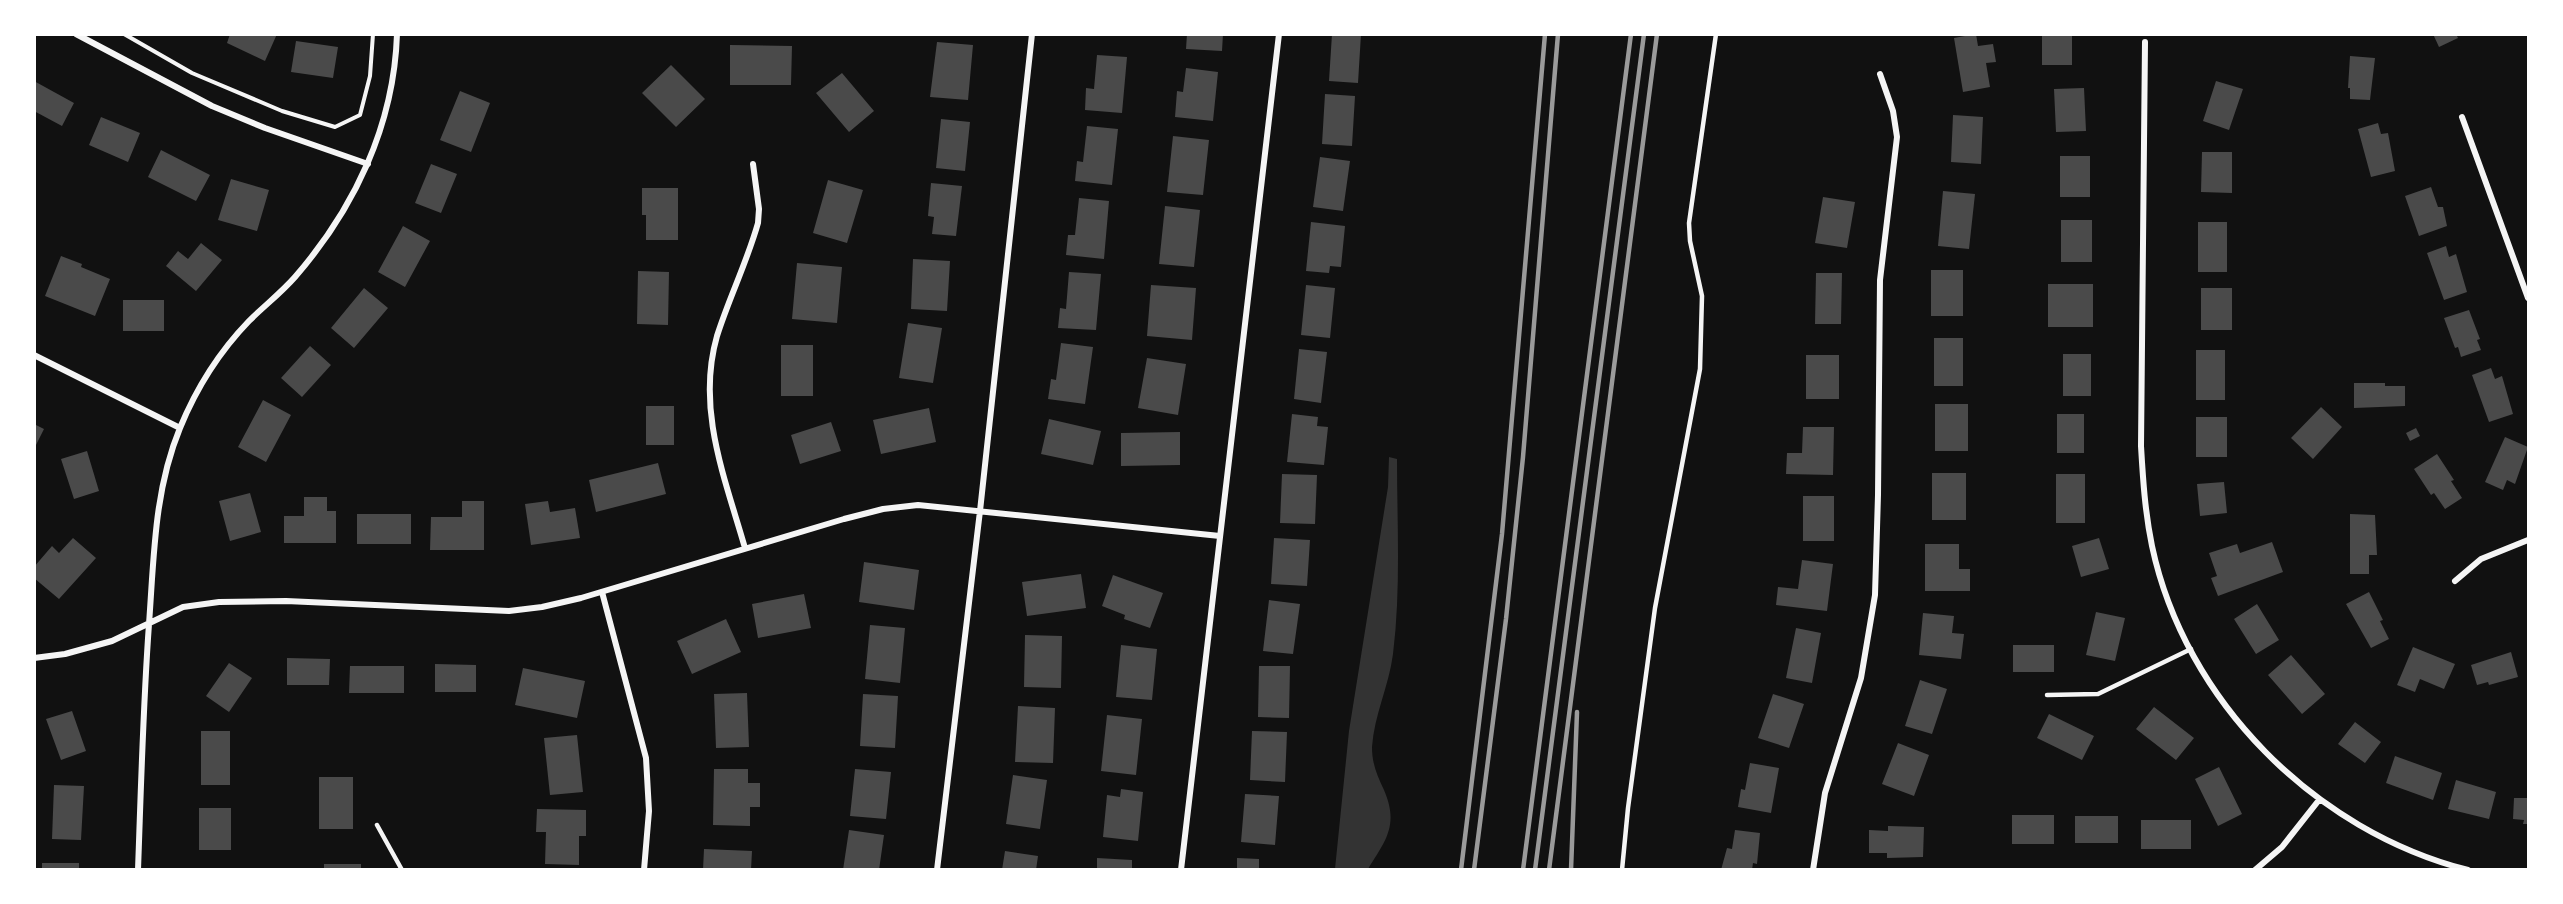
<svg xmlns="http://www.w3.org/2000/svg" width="2563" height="904" font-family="Cabin,sans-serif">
  <rect width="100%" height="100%" fill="#111"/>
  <path fill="#333" d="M1389,457L1397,459C1397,524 1401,589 1393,654C1389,686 1374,715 1372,747C1372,764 1377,775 1384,790C1399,825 1386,840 1368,869H1335L1349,731L1388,487Z"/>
  <path fill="#4a4a4a" d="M230,34H277L265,61L227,43Z
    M1187,34H1223L1222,51L1186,49Z
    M1332,34H1361L1358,83L1329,81Z
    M1976,34L1978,46L1993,44L1996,62L1986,63L1990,87L1963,92L1954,38Z
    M2042,34H2072V65H2042Z
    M2433,34H2456L2458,38L2439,47Z
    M296,41L338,47L333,78L291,72Z
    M937,42L973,45L968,100L930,97Z
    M730,45L792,46L791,85H730Z
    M1097,55L1127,57L1122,113L1085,110L1086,88L1094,89Z
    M2350,56L2375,58L2370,100L2350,99V88H2348Z
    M671,65L705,99L676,127L642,93Z
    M1186,68L1218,72L1213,121L1175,117L1177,91L1183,92Z
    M842,73L874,111L849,132L816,93Z
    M34,81L74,103L62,126L34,111Z
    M2216,81L2243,89L2229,130L2203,121Z
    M2084,88L2086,131L2056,132L2054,89Z
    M460,91L490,103L471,152L440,140Z
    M1325,94L1355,96L1352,146L1322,144Z
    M1953,115L1983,117L1981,164L1951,162Z
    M101,117L140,133L128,162L89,145Z
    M941,119L970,122L965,171L936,168Z
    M2378,123L2381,134L2388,133L2395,171L2371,177L2358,129Z
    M1087,126L1118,129L1112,185L1075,181L1077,161L1083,162Z
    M1173,136L1209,140L1203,195L1167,192Z
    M161,150L210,175L196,201L148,177Z
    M2202,152H2232V193L2201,192Z
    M2060,156H2090V197H2060Z
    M1320,157L1350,161L1343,211L1313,207Z
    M431,164L457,174L441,213L415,203Z
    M231,179L269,190L257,231L218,220Z
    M828,180L863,190L847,243L813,233Z
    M931,183L962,186L956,236L932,234L934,217L928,216Z
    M2431,187L2438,207H2443L2447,226L2419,236L2405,196Z
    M642,188H678V240H646V215H642Z
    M1943,191L1975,194L1969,249L1938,246Z
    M1823,197L1855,202L1847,248L1815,243Z
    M1079,198L1109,201L1104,259L1066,255L1068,235H1075Z
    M1165,206L1200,210L1194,267L1159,264Z
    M2061,220H2092V262H2061Z
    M1311,222L1345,226L1341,267L1330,266L1329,273L1306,271Z
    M2198,222H2227V272H2198Z
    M403,226L430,241L405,287L378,272Z
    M201,243L222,260L196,291L166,266L178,251L188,259Z
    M2446,246L2449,257L2456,254L2467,292L2444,300L2427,253Z
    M61,256L82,264L81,267L110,279L95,316L45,296Z
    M913,259L950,261L947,311L911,309Z
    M797,263L842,267L837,323L792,319Z
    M1931,270H1963V316H1931Z
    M638,271L669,272L668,325L637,324Z
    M1069,272L1101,274L1096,330L1058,328L1060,308L1066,309Z
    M1816,273H1842L1841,324H1815Z
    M2048,284H2093V327H2048Z
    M1151,285L1196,288L1192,340L1147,336Z
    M1306,285L1335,288L1330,338L1301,335Z
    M364,288L388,308L354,348L331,328Z
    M2201,288H2232V330H2201Z
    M123,300H164V331H123Z
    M2469,310L2480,339L2477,340L2481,350L2461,357L2458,347L2455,348L2444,318Z
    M908,323L942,328L933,383L899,378Z
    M1934,338H1963V386H1934Z
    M1061,343L1093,347L1085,404L1048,399L1051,379L1056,380Z
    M781,345H813V396H781Z
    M310,346L331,365L302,397L281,378Z
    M1299,349L1327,352L1321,403L1294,399Z
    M2196,350H2225V400H2196Z
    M2063,354H2091V396H2063Z
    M1806,355H1839V399H1806Z
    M1147,358L1186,364L1178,415L1138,408Z
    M2491,368L2495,379L2502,376L2513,414L2489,422L2472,375Z
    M2354,383H2385V386H2405V406L2354,408Z
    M263,400L291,415L266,462L238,447Z
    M1935,404H1968V451H1935Z
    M646,406H674V445H646Z
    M2321,407L2342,427L2313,459L2291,438Z
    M929,408L936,442L881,454L873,420Z
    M1292,414L1318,417L1317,426L1328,427L1324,465L1287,462Z
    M2057,414H2084V453H2057Z
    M2196,417H2227V457H2196Z
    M1049,419L1101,431L1093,465L1041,454Z
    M831,422L841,451L800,464L791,435Z
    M34,424L44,429L34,449Z
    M1803,427H1834L1833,475L1786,474L1787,453H1802Z
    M2416,428L2420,436L2410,441L2406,433Z
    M1180,432V465L1121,466V433Z
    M2505,437L2528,447L2515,484L2507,480L2503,490L2485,482Z
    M87,451L99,491L74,499L61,459Z
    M2437,454L2454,480L2451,481L2462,498L2445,509L2434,493L2431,495L2414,469Z
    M658,463L666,494L596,512L589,480Z
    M1932,473H1966V520H1932Z
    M1282,474L1317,475L1315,524L1280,523Z
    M2056,474H2085V523H2056Z
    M2224,482L2227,513L2200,516L2197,484Z
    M250,493L261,532L230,541L219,501Z
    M1803,496H1834V541H1803Z
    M304,497H327V511H336V543H284V516H304Z
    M462,501H484V550H430L431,517H462Z
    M548,501L550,512L575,508L580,538L531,545L525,504Z
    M357,514H411V544H357Z
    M2350,514L2375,515L2377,555H2369V574H2350Z
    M73,538L96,558L59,599L34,578V567L52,546L59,553Z
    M1274,538L1310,540L1307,586L1271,584Z
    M2099,538L2109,569L2081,577L2072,546Z
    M2272,542L2283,572L2218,596L2211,578L2217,576L2209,553L2237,544L2240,553Z
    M1925,544H1959V569H1970V591H1925Z
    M1802,560L1833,564L1827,611L1776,605L1778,587L1798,589Z
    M864,562L919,570L914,610L859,602Z
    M1081,574L1086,608L1027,616L1022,582Z
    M1113,575L1163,593L1150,628L1124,619L1125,615L1102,606Z
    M2369,592L2383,620L2380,621L2389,639L2371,648L2346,604Z
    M804,594L811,628L758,638L752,604Z
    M1269,600L1300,604L1293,654L1263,651Z
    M2257,604L2279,640L2256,654L2234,619Z
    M2096,612L2125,618L2115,661L2086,655Z
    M1923,613L1954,616L1952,633L1964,634L1961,659L1919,655Z
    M726,619L741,652L692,674L677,641Z
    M870,625L905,628L900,683L865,679Z
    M1796,628L1821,633L1812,683L1786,678Z
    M1025,635L1062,636L1061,688L1024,687Z
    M1121,645L1157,649L1152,700L1116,697Z
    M2013,645H2054V672H2013Z
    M2413,647L2455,664L2444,689L2420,679L2415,692L2397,685Z
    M2511,652L2518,677L2489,685L2488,682L2477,685L2471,665Z
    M2291,655L2325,694L2302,714L2268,675Z
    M287,658L330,659L329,685H287Z
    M229,663L252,678L229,712L206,696Z
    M435,664L476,665V692H435Z
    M350,666H404V693H349Z
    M1259,666H1290L1289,718L1258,717Z
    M523,668L585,681L577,718L515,705Z
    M1920,680L1947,689L1932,734L1905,726Z
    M747,693L749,747L716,748L714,694Z
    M863,694L898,696L895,748L860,746Z
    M1773,694L1804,704L1789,748L1758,738Z
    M1018,706L1055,708L1053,763L1015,762Z
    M2154,707L2194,738L2176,760L2136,729Z
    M72,711L86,751L61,760L46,719Z
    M2049,714L2094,736L2082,760L2037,738Z
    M1107,715L1142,719L1136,775L1101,771Z
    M2355,722L2381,742L2365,763L2338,744Z
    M201,731H230V785H201Z
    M1252,731L1287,732L1285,782L1250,780Z
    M577,735L583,792L550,795L544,738Z
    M1898,743L1929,755L1914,796L1882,784Z
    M2395,756L2442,773L2433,800L2386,783Z
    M1750,763L1779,768L1771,813L1738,807L1741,789L1745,790Z
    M2219,767L2242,814L2218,826L2195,779Z
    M714,769H748V783H760V807H750V826L713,825Z
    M855,769L891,772L886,819L850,816Z
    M1013,775L1047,780L1040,829L1006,824Z
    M319,777H353V829H319Z
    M2456,780L2496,792L2489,819L2448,809Z
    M54,785L84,786L81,840L52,839Z
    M1121,789L1143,792L1138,841L1103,837L1107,795L1120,797Z
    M1245,794L1279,796L1275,845L1241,842Z
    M2514,798H2528V824H2523L2524,820L2513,819Z
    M199,808H231V850H199Z
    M537,809L586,810V836H579V865L545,864L546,832H536Z
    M2012,815H2054V844H2012Z
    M2075,816H2118V843H2075Z
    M2141,820H2191V849H2141Z
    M1888,826L1924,827L1923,857L1887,858V853H1869V830L1888,831Z
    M849,830L884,835L879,870H843Z
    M1735,830L1760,833L1757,864L1753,863L1752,870H1721L1727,848L1732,849Z
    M704,849L752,851L751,870H703Z
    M1005,851L1038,856L1036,870H1002Z
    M1097,858L1132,860V870H1097Z
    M1237,858L1259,859V870H1237Z
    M42,863H79V870H42Z
    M324,864H361V870H324Z"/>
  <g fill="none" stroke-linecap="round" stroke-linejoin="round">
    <path stroke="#f5f5f5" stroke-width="4" d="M124,34L192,73L282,111L335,127L360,115L370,76L373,34"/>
    <path stroke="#f5f5f5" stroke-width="4.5" d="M2047,695L2098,694L2191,649
      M377,825L402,870
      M1622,870L1628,808L1655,608L1700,369L1702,296L1690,241L1689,223L1716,34"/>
    <path stroke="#f5f5f5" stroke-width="6" d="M76,34L212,106L265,128L368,164
      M2145,42L2141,446C2143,480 2145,512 2152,546C2185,701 2315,831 2468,870
      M2462,117L2528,298
      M34,355L180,428
      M745,548C725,478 696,409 717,336C729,298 747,262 758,223L759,209L753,164
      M2455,581L2481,559L2528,540
      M602,592L646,758L649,811L644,870
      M34,658L65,654L112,641L183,607L219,602L286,601L509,611L542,607L581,598L844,519L883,509L918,505L1220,536
      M138,870C141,788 143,706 149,624C154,557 154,491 180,428C196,389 220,351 249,321C264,306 281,293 295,277C354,209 394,126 397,34
      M937,870L980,511L1032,34
      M1181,870L1279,34
      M1813,870L1825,793L1861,678L1875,595L1878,495L1880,280L1897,137L1893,111L1880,74
      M2255,870L2282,847L2319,800"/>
    <path stroke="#9a9a9a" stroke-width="4.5" d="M1461,870L1502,534L1545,34
      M1474,870L1506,619L1523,457L1558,34
      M1523,870L1631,34
      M1535,870L1644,34
      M1549,870L1657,34
      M1571,870L1577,712"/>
  </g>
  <rect width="2563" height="904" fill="none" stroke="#ffffff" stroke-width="72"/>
</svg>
